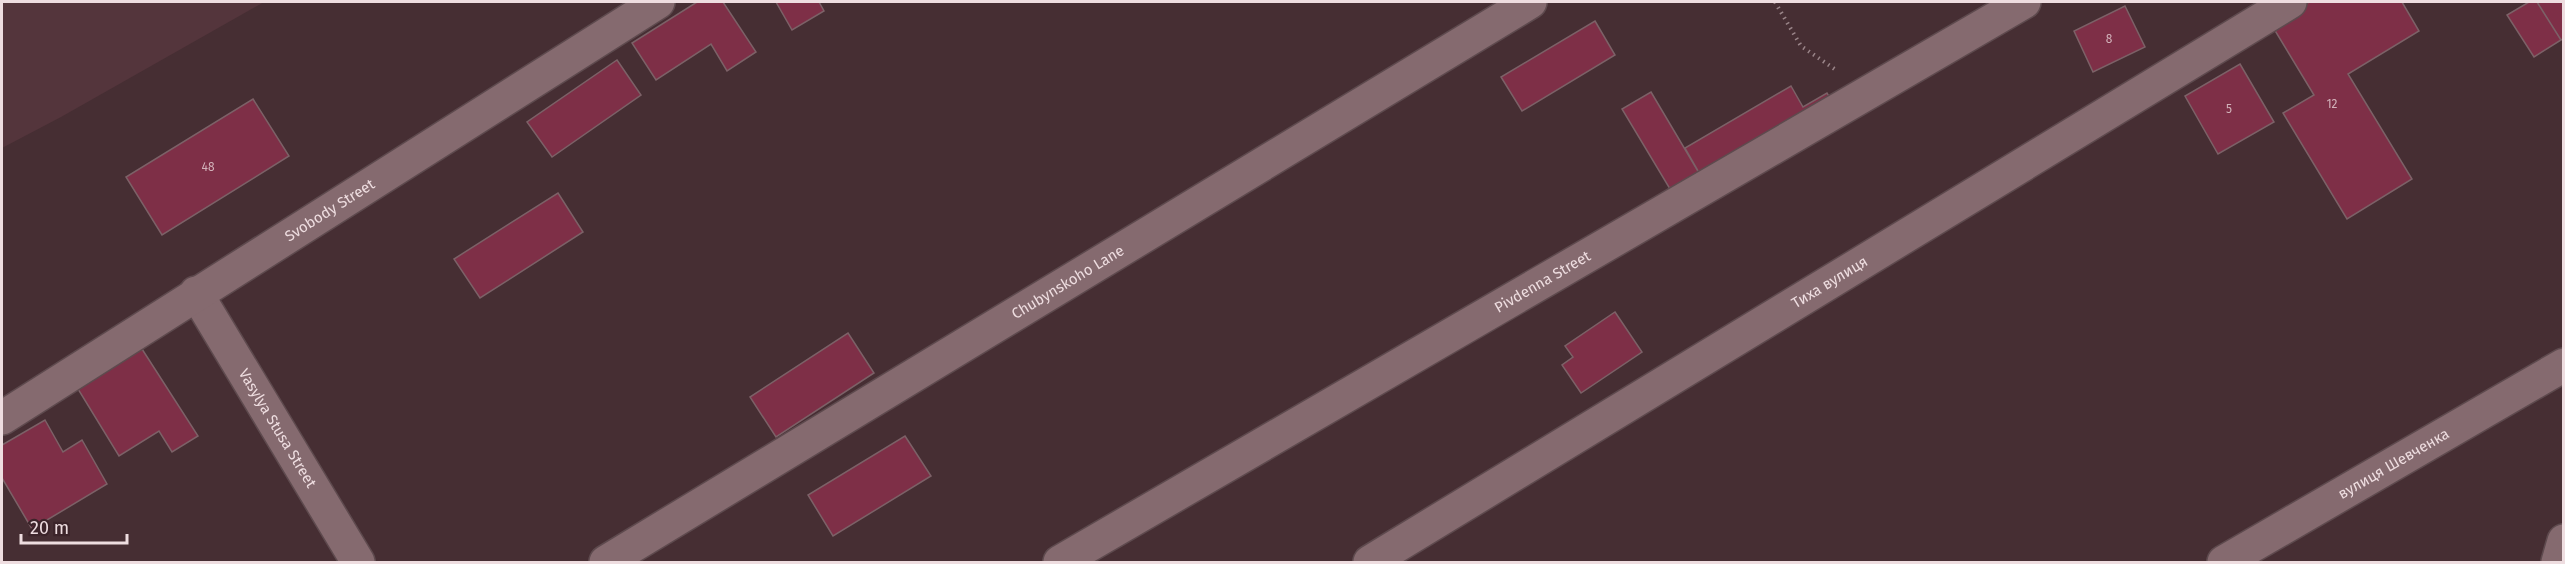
<svg xmlns="http://www.w3.org/2000/svg" width="2565" height="564" font-family="'Fira Sans',sans-serif">
  <rect width="100%" height="100%" fill="#462e33"/>
  <path fill="#54353c" d="M2,2H264L61,117L2,148Z"/>
  <path fill="#7e2f47" stroke="#7c6167" stroke-width="1.5" d="M697,2H723L756,52L727,71L711,44L656,80L632,43Z
    M776,2H819L824,11L792,30Z
    M2309,2H2402L2419,31L2348,74L2412,179L2347,219L2283,113L2314,95L2271,24Z
    M2529,2H2537L2561,40L2534,57L2507,15Z
    M2537,2H2564V38L2561,40Z
    M2125,6L2145,47L2093,72L2074,31Z
    M1595,21L1615,55L1522,111L1501,77Z
    M617,60L641,95L552,157L527,122Z
    M2240,64L2274,122L2218,154L2185,96Z
    M1791,86L1803,107L1827,93L1835,106L1705,183L1685,148Z
    M1651,92L1705,183L1676,199L1622,109Z
    M253,99L289,156L162,235L126,177Z
    M558,193L583,232L480,298L454,259Z
    M1615,312L1642,352L1581,393L1562,365L1573,357L1565,346Z
    M848,333L874,373L776,437L750,397Z
    M142,349L198,436L172,452L159,431L119,456L78,389Z
    M45,420L63,452L82,440L107,484L32,529L2,478V445Z
    M905,436L931,476L833,536L808,495Z"/>
  <g fill="none" stroke-linecap="round" stroke-linejoin="round">
    <defs>
      <g id="minor">
        <path id="s1" d="M196,293L358,562"/>
        <path id="s2" d="M2,418L658,2"/>
        <path id="s3" d="M606,562L1530,2"/>
        <path id="s4" d="M1060,562L2024,2"/>
        <path id="s5" d="M1370,562L2290,2"/>
        <path id="s6" d="M2224,562L2564,365"/>
        <path d="M2558,562L2564,541"/>
      </g>
    </defs>
    <use href="#minor" stroke="#5e4a4e" stroke-width="36"/>
    <path stroke="#998488" stroke-width="4" stroke-dasharray="1.5 4.5" stroke-linecap="butt" d="M1775,2L1801,46L1836,70"/>
    <use href="#minor" stroke="#856a6f" stroke-width="33"/>
  </g>
  <g text-anchor="middle" stroke-width="4.5" stroke-linejoin="round" paint-order="stroke">
    <g font-size="12" fill="#d2b2ba">
      <text x="2109" y="43">8</text>
      <text x="2332" y="108">12</text>
      <text x="2229" y="113">5</text>
      <text x="208" y="171">48</text>
    </g>
    <g font-size="15" fill="#eedde0" stroke="#3c242a">
      <text dy="5" stroke="none"><textPath href="#s2" startOffset="388">Svobody Street</textPath></text>
      <text dy="5" stroke="none"><textPath href="#s3" startOffset="540">Chubynskoho Lane</textPath></text>
      <text dy="5" stroke="none"><textPath href="#s4" startOffset="558">Pivdenna Street</textPath></text>
      <text dy="5" stroke="none"><textPath href="#s5" startOffset="538">Тиха вулиця</textPath></text>
      <text dy="5" stroke="none"><textPath href="#s1" startOffset="158">Vasylya Stusa Street</textPath></text>
      <text dy="5" stroke="none"><textPath href="#s6" startOffset="196">вулиця Шевченка</textPath></text>
    </g>
  </g>
  <rect width="2565" height="564" fill="none" stroke="#eedde0" stroke-width="6"/>
  <path d="M21 534v9h106v-9" fill="none" stroke="#eedde0" stroke-width="3"/>
  <text x="30" y="534" font-size="18" fill="#eedde0" stroke="#3c242a" stroke-width="4.5" paint-order="stroke">20 m</text>
</svg>
